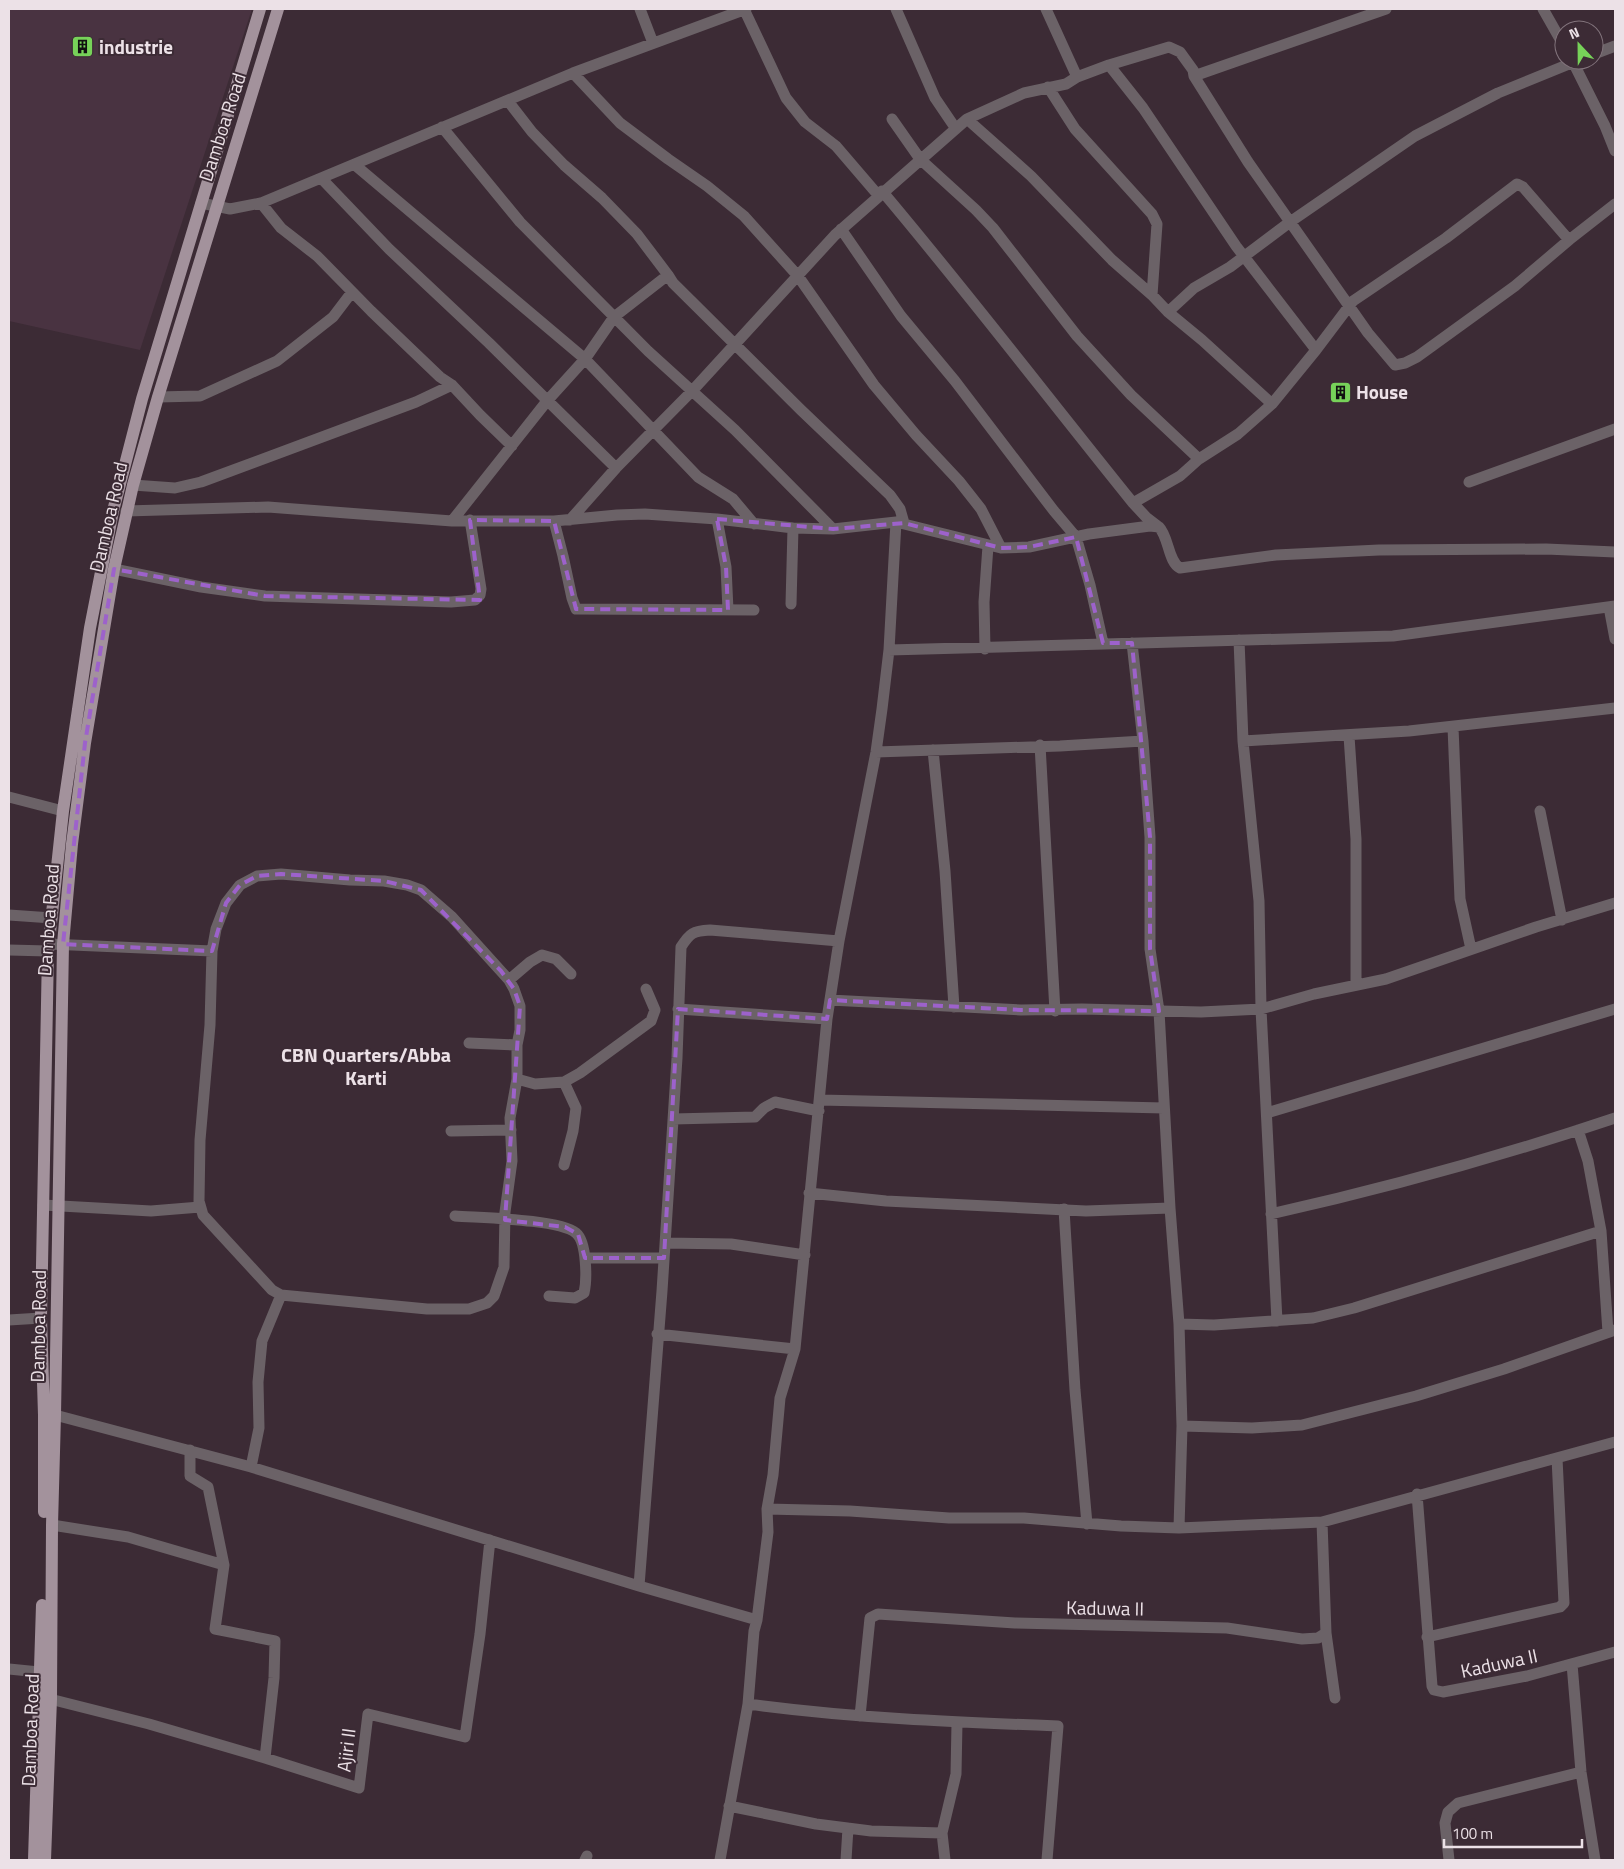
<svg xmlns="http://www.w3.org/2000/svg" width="1624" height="1869" font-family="'Titillium Web',sans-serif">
  <rect width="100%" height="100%" fill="#3c2b35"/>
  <path fill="#493341" d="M9,9H252L140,350L9,321Z"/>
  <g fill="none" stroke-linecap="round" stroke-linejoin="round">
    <path stroke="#6b6267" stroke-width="11" d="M640,9L653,43
      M744,9L786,98L805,122L836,146L878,195
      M896,9L935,98L956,129
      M1046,9L1077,77
      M1543,9L1564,46
      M1594,54L1615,46
      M1572,60L1605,126L1615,151
      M1109,65L1143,108L1236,246L1316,350
      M573,73L620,123L668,159L707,186L744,216L798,276L874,385L916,435L959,481L981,509L1001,548
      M1194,76L1386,9
      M1048,87L1075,129L1152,214L1157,224L1152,295
      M892,119L920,159L976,210L993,228L1077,336L1131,395L1199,459
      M967,119L1031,176L1112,260L1152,295L1168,312L1202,340L1272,404
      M442,127L520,222L648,351L735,430L833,529
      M355,165L585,359L698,477L733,499L754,524
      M321,178L389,249L489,343L616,468
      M882,191C968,293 1049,399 1133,503L1146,517L1159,527
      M201,203L230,209L261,203L573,73L746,9
      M261,203L281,228L317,256L371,311L440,377L452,385L480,415L512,446
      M841,229L901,316L955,381L1054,511L1076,537L1090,585L1103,643
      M668,275L673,283L801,410L890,495L900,509L904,523
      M1168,312L1194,288L1230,267L1290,222L1415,136L1498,93L1579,60
      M158,397L200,396L277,361L333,317L352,292
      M1469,482L1615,429
      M133,485L175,488L201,482L416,402L452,385
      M1133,503L1180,476L1199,459L1238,434L1272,404L1316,350L1353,301L1446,238L1517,184L1523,187L1569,240
      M126,511L268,507L452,521H554L617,515L645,514L717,519L793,528L833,529L896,522L1001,548L1029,547L1089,534L1150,526L1159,527C1169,537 1168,562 1180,568L1276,555L1379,550L1546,549L1615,552
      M717,519L726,567L728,610
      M570,520L616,468L693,390L835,235L967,119L1024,93L1066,84L1077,77L1109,65L1169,47L1180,52L1193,70L1194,76L1248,162L1368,333L1395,365L1405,363L1417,357L1515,286L1569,240L1615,204
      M452,521L547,401L585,359L614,317L668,275L637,234L602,198L564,165L532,132L508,101
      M554,521L563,556L572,598L576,609L754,610
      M114,569L201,587L265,596L451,602L475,600L480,595L481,589L470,520
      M791,604L793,528
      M1609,607L1615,639
      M1239,640L1243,741L1259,901L1261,1009L1277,1321
      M1132,643L1143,741L1150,837V949L1159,1011L1170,1208L1179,1324L1182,1426L1179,1528
      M985,649L984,602L988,546
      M889,650L1393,636L1615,606
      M1453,727L1460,899L1471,949
      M1349,736L1356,839V985
      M1243,741L1409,731L1615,708
      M1040,745L1055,1011
      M933,750L945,871L954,1007
      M876,752L1060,746L1143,741
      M9,797L63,811
      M1540,811L1562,920
      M281,874L350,880L384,881L407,885L421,890L452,917L509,980L514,989L520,1006V1030L517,1045V1079L510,1118L512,1161L505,1212L504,1267L494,1296L487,1303L469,1309H427L281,1295L272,1290L203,1215L199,1201L200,1140L210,1025L212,951L216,929L226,903L240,885L257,876Z
      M9,915L52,918
      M49,944L212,951
      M9,950L48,951
      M509,980L530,962L542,955L556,959L571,974
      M830,1000L1021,1010L1082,1009L1201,1012L1261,1009L1314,994L1386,979L1536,927L1615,903
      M678,1009L827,1019
      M469,1043L517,1045
      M517,1079L535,1084L564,1082L580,1073L651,1021L655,1010L646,989
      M820,1100L1164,1108
      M1267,1113L1615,1009
      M673,1119L755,1117L764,1108L775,1102L819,1111
      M1578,1130L1588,1161L1601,1231L1608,1332
      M451,1131L511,1130
      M564,1165L573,1131L576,1108L564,1082
      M809,1193L886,1201L1086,1211L1170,1208
      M43,1205L151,1211L200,1207
      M1064,1209L1075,1390L1087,1524
      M1271,1214C1387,1188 1502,1156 1615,1118
      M455,1216C481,1218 559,1219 576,1233C587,1242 587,1280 584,1293L575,1298L549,1296
      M665,1243L731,1244L805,1255
      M585,1258H664
      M9,1320L41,1318
      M1179,1324L1214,1325L1313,1318L1354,1308L1601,1231
      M657,1334L795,1349
      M46,1415H55L251,1467L639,1586L757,1620
      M1182,1426L1252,1428L1302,1425L1416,1396L1504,1369L1615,1330
      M190,1450V1476L208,1487L224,1565L215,1629L275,1641L274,1678L265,1758
      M251,1467L259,1428L258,1382L262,1341L281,1295
      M1417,1494L1432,1686L1434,1690L1443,1692L1527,1676L1615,1652
      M767,1509L850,1511L949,1518H1024L1121,1526L1179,1528L1322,1522L1615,1442
      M52,1525L128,1537L224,1565
      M639,1586L662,1291L677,1058L681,947C690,933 693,931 710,930L839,941
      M1326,1633L1335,1698
      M1427,1637L1560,1607L1564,1603L1557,1458
      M1572,1664L1581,1772L1595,1860
      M9,1669L49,1673
      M42,1697L149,1724L265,1758L359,1788L368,1714L465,1737L480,1634L490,1540
      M748,1704C851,1718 954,1722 1058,1726L1047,1860
      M860,1716L870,1618L878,1614L1015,1623L1227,1628L1302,1639L1318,1638L1326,1633L1322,1522
      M729,1806L816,1824L871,1831L942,1833
      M585,1860L587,1856
      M720,1860L748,1704L754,1631L757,1620L768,1532L767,1509L773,1475L780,1398L795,1349L827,1019L839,941L876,752L882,709L889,650L896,522
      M846,1860L848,1828
      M945,1860L942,1833L956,1774L957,1723
      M1449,1860L1445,1823L1448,1812L1458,1803L1581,1772"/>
    <path stroke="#a3929c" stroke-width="12" d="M44,1512V1415L41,1318L48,951L63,811L90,628L113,511L142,399L260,9
      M34,1860L42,1605
      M45,1860L51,1699L52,1525L55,1415L63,944L72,844L85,743L114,569L133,485L158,397L278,9"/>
  </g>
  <path fill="none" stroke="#9d62cb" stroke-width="4" stroke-dasharray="10 6" stroke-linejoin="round" d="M717,519L833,529L904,523L1001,548L1029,547L1076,537L1103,643H1132L1150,837V949L1159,1011L1021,1010L830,1000L827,1019L678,1009L664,1258H585L578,1234L565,1227L505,1220L520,1006L514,989L501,971L421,890L384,881L281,874L257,876L240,885L226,903L212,951L63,944L85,743L114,569L265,596L480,600L470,520L554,521L576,609L728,610L726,567Z"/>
  <defs>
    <symbol id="building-square" viewBox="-11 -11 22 22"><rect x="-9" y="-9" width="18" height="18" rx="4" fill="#77d259" stroke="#3c2b35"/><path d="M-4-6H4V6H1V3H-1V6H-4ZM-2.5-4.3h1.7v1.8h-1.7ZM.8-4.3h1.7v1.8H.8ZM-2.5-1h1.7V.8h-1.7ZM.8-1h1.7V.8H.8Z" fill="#111"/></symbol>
  </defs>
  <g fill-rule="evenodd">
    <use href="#building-square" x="70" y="34" width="25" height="25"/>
    <use href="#building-square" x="1328" y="380" width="25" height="25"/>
  </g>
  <g text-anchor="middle" stroke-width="4" stroke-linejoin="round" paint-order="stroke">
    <g font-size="19" font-weight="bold" fill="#ece1e7" stroke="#3c2b35" text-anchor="start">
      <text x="99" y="54">industrie</text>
      <text x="1356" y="399">House</text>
    </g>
    <g font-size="19" fill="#ece1e7" stroke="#3c2b35">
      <text transform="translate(222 127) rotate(-72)" y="7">Damboa Road</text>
      <text transform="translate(108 517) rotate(-77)" y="7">Damboa Road</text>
      <text transform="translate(48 920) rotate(-86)" y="7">Damboa Road</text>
      <text transform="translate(38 1326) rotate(-89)" y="7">Damboa Road</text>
      <text transform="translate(1105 1608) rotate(1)" y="7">Kaduwa II</text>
      <text transform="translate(1499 1663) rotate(-12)" y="7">Kaduwa II</text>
      <text transform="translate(30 1730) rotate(-88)" y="7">Damboa Road</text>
      <text transform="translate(346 1750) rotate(-83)" y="7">Ajiri II</text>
    </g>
    <g font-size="20" font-weight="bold" fill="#ece1e7" stroke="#3c2b35">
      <text x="366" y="1062">CBN Quarters/Abba<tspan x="366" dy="23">Karti</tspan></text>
    </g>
  </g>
  <rect width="1624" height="1869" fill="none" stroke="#ece1e7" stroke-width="20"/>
  <g transform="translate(1579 45) rotate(338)"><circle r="24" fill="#3c2b35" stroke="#82747c"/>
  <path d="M0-4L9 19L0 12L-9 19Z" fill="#77d259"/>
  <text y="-8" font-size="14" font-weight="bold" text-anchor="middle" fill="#ece1e7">N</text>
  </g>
  <path d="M1444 1839v8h138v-8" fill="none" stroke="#ece1e7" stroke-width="2.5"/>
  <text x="1452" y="1839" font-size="15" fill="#ece1e7" stroke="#3c2b35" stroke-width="4" paint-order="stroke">100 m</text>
</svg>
